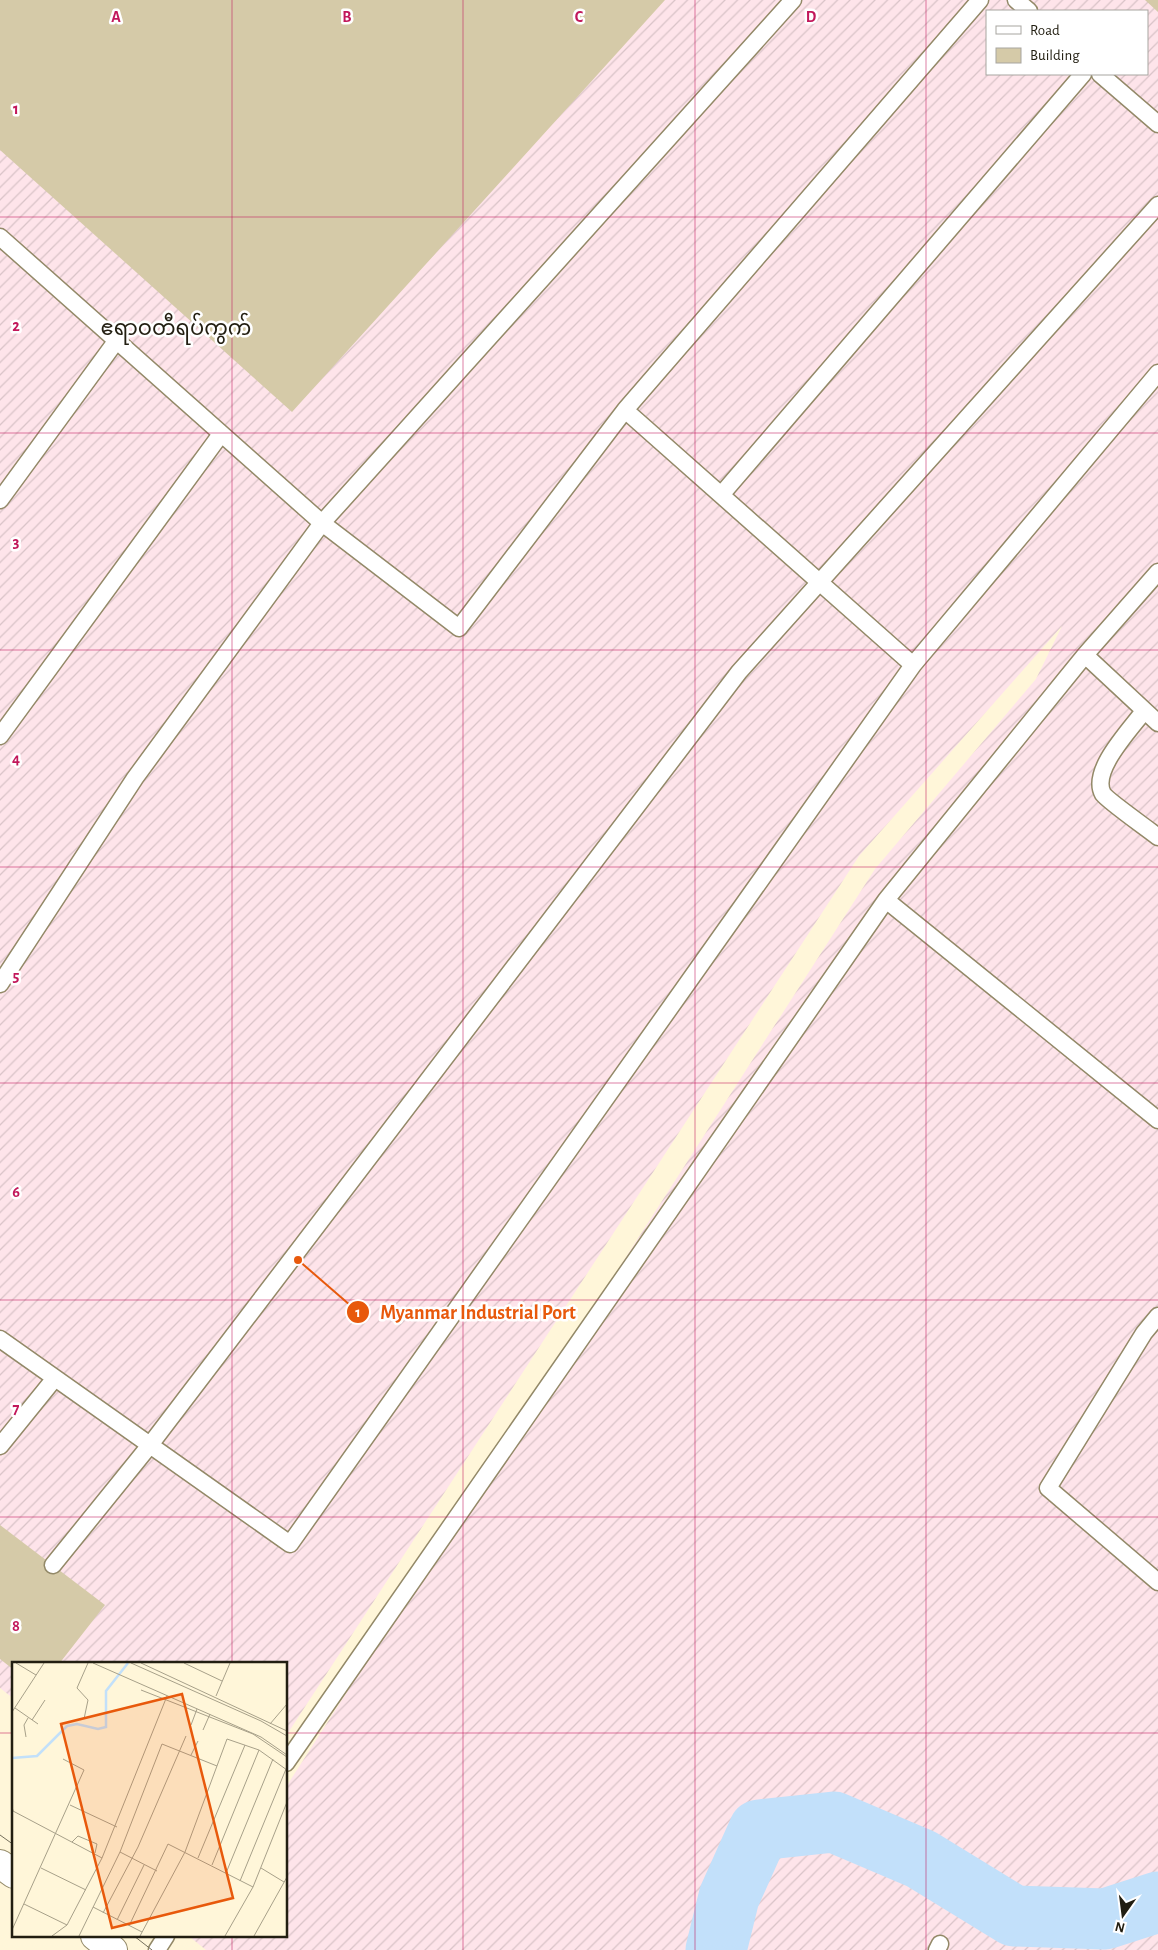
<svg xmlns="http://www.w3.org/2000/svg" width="1158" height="1950" font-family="'Alegreya Sans','Noto Sans Myanmar',sans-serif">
  <defs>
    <pattern id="industrial-furrows" width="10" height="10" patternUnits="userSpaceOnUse" patternTransform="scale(1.25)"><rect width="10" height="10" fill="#fee4ea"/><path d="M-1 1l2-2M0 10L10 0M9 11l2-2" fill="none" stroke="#d9c3c8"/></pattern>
  </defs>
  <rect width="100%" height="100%" fill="#fff6d9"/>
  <path fill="url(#industrial-furrows)" fill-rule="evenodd" d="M0,0H1158V1950H206L190,1937L286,1936V1787L875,869L1036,679L1062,626L859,856L286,1736V1664H14V1699L0,1688ZM987,11H1147V74H987Z"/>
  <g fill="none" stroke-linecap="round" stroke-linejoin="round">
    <path stroke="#c2e0fa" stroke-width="61" d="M716,1950L729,1897L759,1830L834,1822L921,1859L1014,1916L1105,1919L1158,1902"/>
  </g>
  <path fill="#d5caa8" d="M0,0H665L292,412L0,150Z
    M1145,0H1158V12Z
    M0,1525L105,1605L59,1664H14V1670L0,1659Z"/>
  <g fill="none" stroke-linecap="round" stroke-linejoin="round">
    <defs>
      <path id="lane" d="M1016,0L1029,11
        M1100,74L1158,124
        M0,237L322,523L459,628L625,410L980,0
        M625,410L913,665
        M721,495L1083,74
        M0,500L117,340
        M1085,655L1158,723
        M1144,711C1130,730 1090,771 1103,794C1108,801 1148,829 1158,837
        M0,736L221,434
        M886,900L1158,1120
        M0,984L135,778L322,523L793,0
        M1158,1316L1144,1333L1048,1488L1158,1582
        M0,1339L290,1544L913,665L1158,373
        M0,1446L55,1378
        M53,1565L150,1445L739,672L1158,205
        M286,1763L886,900L1085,655L1158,572
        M157,1950L166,1936
        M937,1950L940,1944"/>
      <path id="secondary" d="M0,1864L14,1874
        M95,1936L113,1950"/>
    </defs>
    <use href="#lane" stroke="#938968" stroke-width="19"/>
    <use href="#secondary" stroke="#938968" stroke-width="30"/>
    <use href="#lane" stroke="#fff" stroke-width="16"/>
    <use href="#secondary" stroke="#fff" stroke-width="28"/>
    <path stroke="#746e5b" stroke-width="1" d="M0,1835L14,1845
      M134,1936L152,1950"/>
  </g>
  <path fill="none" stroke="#c2185b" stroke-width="1" stroke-opacity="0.55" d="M232,0V1664M463,0V1950M695,0V1950M926,0V1950M0,217H1158M0,433H1158M0,650H1158M0,867H1158M0,1083H1158M0,1300H1158M0,1517H1158M0,1733H14M286,1733H1158M232,1936V1950"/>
  <g text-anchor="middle" stroke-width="5" stroke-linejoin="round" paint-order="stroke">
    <g font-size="21" fill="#221e11" stroke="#fff">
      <text x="176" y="335">ဧရာဝတီရပ်ကွက်</text>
    </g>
  </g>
  <g transform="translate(12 1662)">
    <rect width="275" height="275" fill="#fff6d9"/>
    <path fill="none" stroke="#c2e0fa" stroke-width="2.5" d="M0,96L25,94L55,64L65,62L86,67L94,65V29L116,1"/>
    <path fill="none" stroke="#a7a089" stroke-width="1" d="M4,1L24,13M81,1L249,75L275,93M119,1L249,59L275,74M129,1L275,69M172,1L210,19M129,28L241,72L275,95M204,34L218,1M3,46L26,62M0,50L32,1M72,57L76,38L65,26L76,1M20,58L33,38M258,62L275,42M179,63L185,47M191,68L198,52M14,75L12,63L16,56M179,93L186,79M58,143L105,165M0,144L1,149L90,196M60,180L66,174L85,182L83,191M108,190L145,209M186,196L233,83M200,203L247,88M29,206L74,228M249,206L272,220M214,211L261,97M228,219L274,107M12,242L55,263M81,245L130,270M91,251L126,185L174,74M105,258L132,203M117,264L156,182L241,225M0,268L72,108L51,97M40,274L55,263L90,196L155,34M67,274L108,190L150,82L205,104M128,274L173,190L215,77L247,88L275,108M213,274L241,225L275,140M242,274L275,215"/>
    <path fill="#e8590c" fill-opacity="0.15" stroke="#e8590c" stroke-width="2.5" d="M170,32L221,236L100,266L49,62Z"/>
    <rect width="275" height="275" fill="none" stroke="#221e11" stroke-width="2.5"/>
  </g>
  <g font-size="16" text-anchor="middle" font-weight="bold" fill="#c2185b" stroke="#fff" stroke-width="5" stroke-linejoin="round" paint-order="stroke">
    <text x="116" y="22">A</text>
    <text x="347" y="22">B</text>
    <text x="579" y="22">C</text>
    <text x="811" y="22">D</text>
    <text x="16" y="114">1</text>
    <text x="16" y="331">2</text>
    <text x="16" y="547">3</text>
    <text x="16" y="764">4</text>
    <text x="16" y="981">5</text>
    <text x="16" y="1197">6</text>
    <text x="16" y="1414">7</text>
    <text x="16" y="1631">8</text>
  </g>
  <path fill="none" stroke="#e8590c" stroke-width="2" d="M298 1260L358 1312"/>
  <g fill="#e8590c" stroke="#fff" stroke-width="2">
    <circle cx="298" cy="1260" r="5"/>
    <circle cx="358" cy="1312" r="12"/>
  </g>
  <g font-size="15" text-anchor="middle" font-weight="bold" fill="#fff">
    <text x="358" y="1317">1</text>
  </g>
  <g font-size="20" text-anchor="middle" font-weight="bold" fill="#e8590c" stroke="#fff" stroke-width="5" stroke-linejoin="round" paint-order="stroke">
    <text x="478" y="1319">Myanmar Industrial Port</text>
  </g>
  <rect x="986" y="10" width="162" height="65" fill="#ffffff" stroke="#a7a5a0"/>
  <rect x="996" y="26" width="25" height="8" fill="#ffffff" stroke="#a7a5a0"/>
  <text x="1030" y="35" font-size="15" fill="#221e11">Road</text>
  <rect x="996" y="48" width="25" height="15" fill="#d5caa8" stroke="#a7a5a0"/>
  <text x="1030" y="60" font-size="15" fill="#221e11">Building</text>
  <g transform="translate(1123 1915) rotate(194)" stroke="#ffffff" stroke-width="4" paint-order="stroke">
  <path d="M0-4L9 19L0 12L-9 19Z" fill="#221e11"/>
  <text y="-8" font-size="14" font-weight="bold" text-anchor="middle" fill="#221e11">N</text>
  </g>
</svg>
